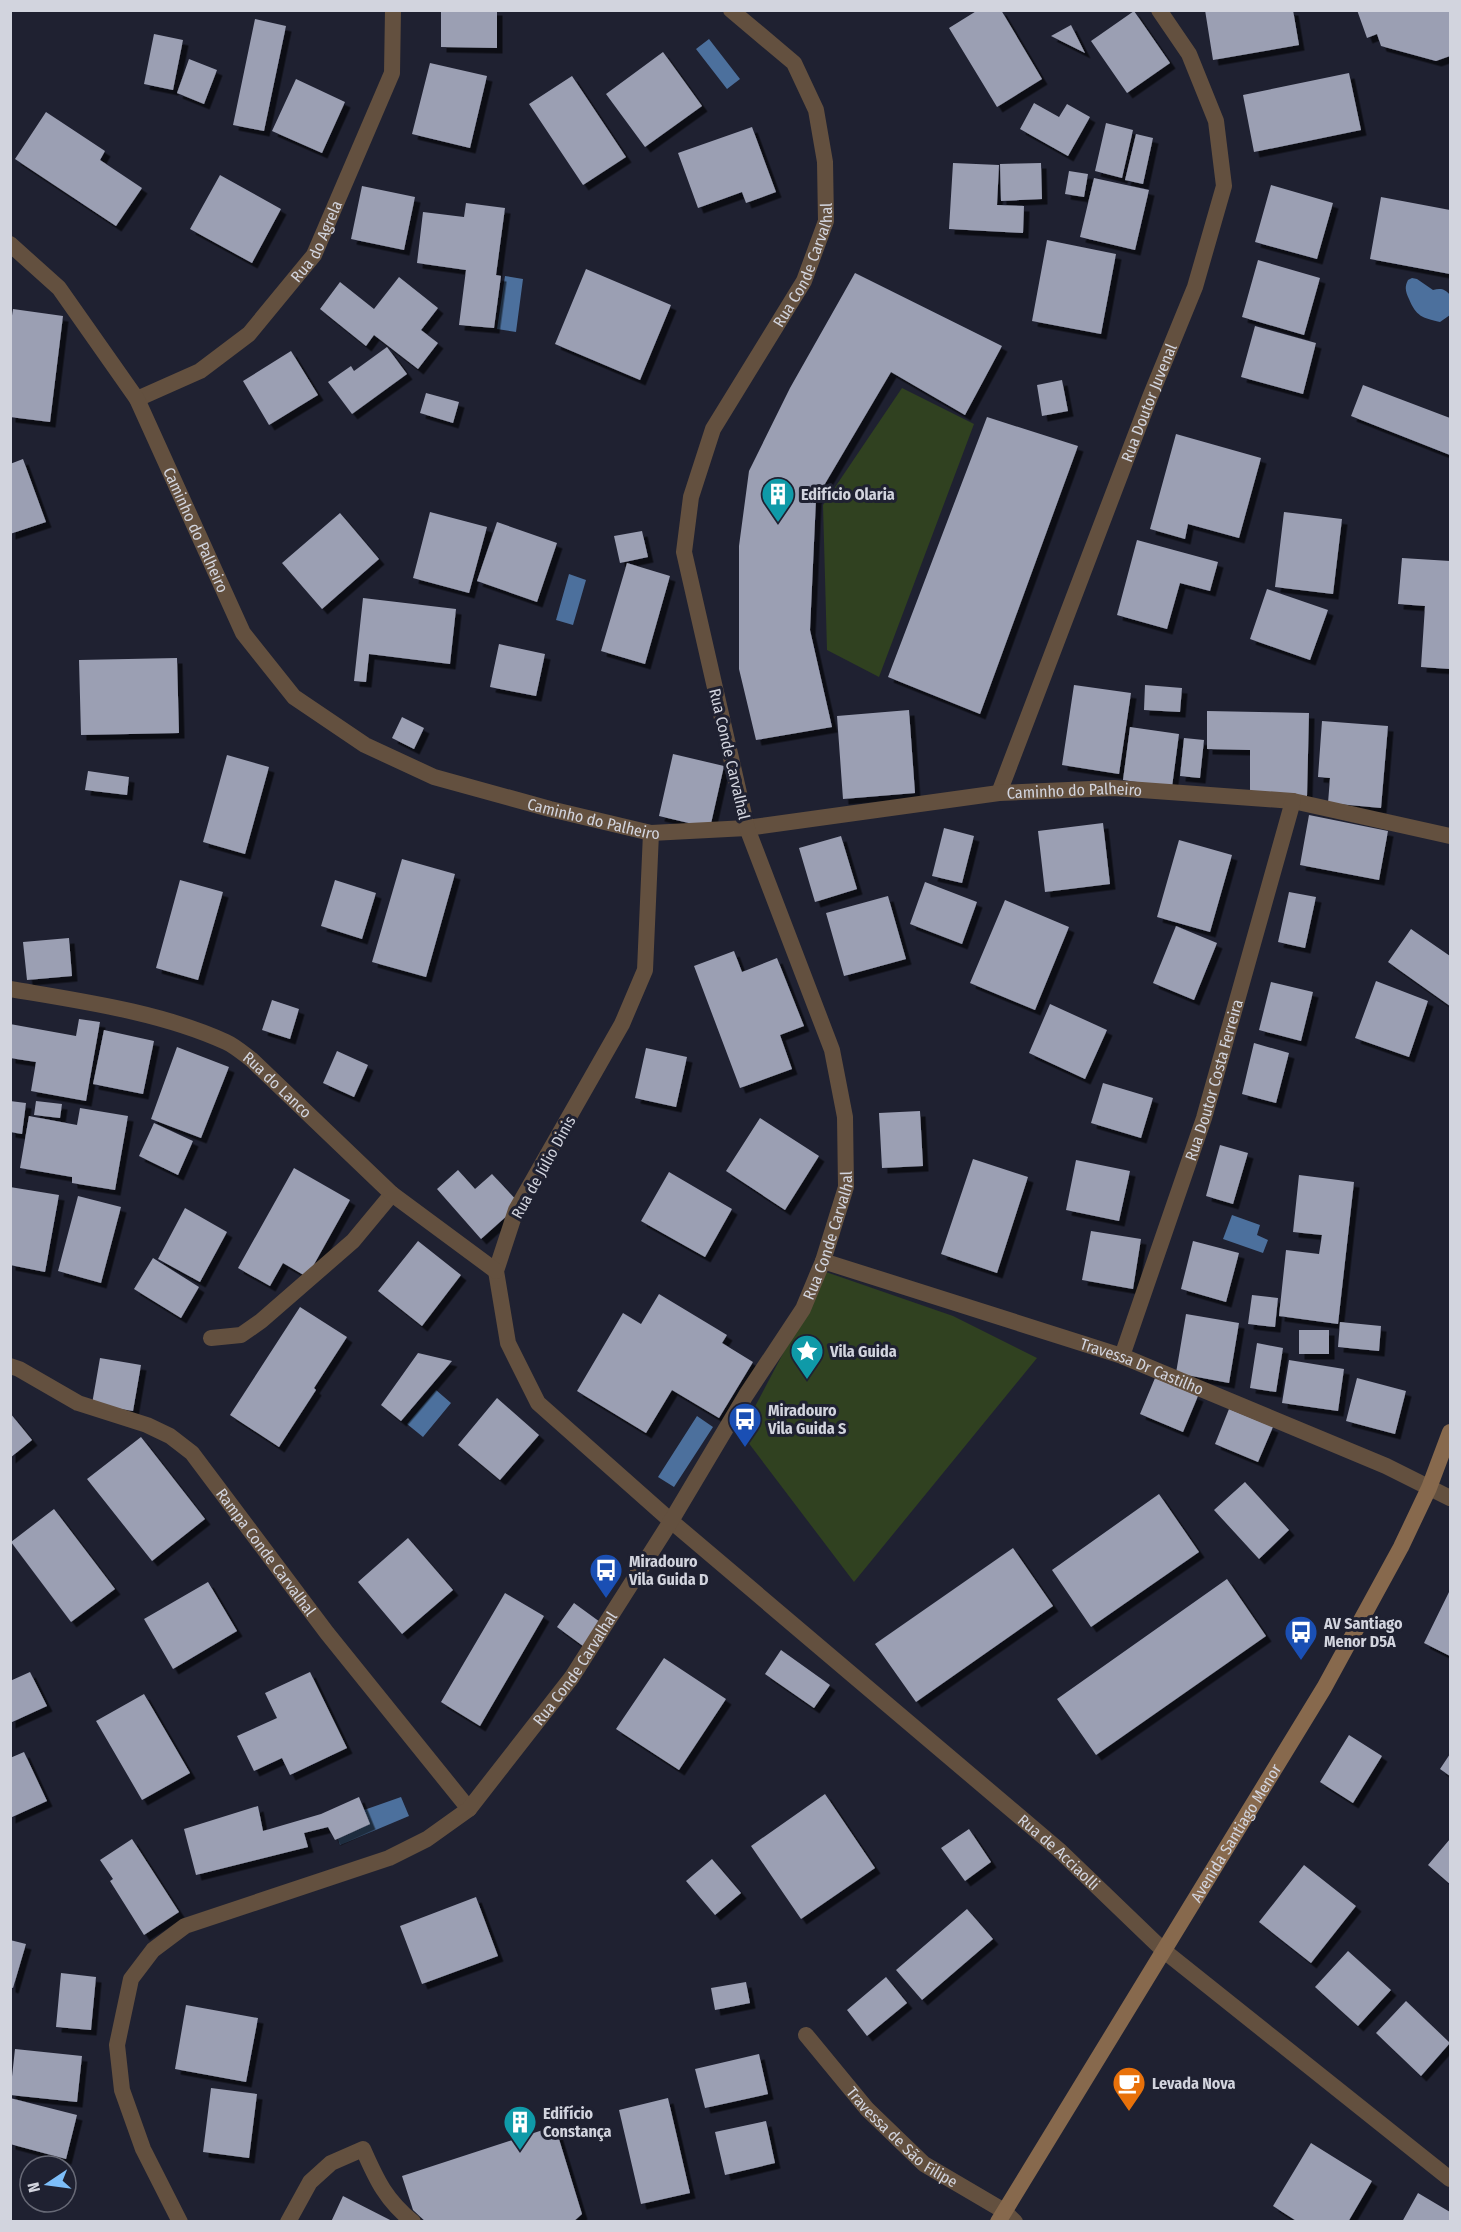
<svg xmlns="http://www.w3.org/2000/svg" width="1461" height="2232" font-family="'Fira Sans Condensed',sans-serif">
  <defs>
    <filter id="shadow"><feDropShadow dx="5.5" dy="5.5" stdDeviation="0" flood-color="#0009"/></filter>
  </defs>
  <rect width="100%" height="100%" fill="#1f2131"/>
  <path fill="#304120" d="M902,388L974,424L879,677L827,650L823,505Z
    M826,1272L953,1316L1037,1358L854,1582L741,1433Z"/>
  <path fill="#4c709d" d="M709,39L740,79L727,89L696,49Z
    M505,276L523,279L516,332L497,329Z
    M1412,278L1417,279L1433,290C1441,288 1445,289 1450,295V315L1440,322C1422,318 1416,316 1409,299C1406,292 1404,288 1408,280Z
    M569,574L586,580L573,625L556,620Z
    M1232,1215L1260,1225L1257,1235L1268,1240L1263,1253L1223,1239Z
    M436,1390L451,1403L423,1437L407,1424Z
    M697,1416L713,1427L674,1487L658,1477Z
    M401,1797L409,1816L340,1845L338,1839L370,1824L364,1810Z"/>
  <path fill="#9b9fb3" filter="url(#shadow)" d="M441,10H497V48L441,47Z
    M978,10H1001L1042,79L997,107L949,28Z
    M1205,10H1293L1299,45L1213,60Z
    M1357,10H1450V56L1436,61L1381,46L1377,34L1367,38Z
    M1134,11L1170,63L1127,93L1091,41Z
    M255,19L286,26L264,131L233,125Z
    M1071,25L1085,53L1051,36Z
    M154,34L183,40L173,90L144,84Z
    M663,52L702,106L645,147L606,94Z
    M189,59L217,70L204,104L177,93Z
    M430,63L487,76L470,148L412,134Z
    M1349,73L1361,130L1254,152L1243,95Z
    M572,76L626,157L583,185L529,104Z
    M296,79L345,102L322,153L272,131Z
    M1034,103L1059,117L1067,104L1090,117L1068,156L1020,129Z
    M46,112L105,151L100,160L142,188L116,226L15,159Z
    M1106,123L1133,130L1122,178L1095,171Z
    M752,127L776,192L746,203L742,192L698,208L678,153Z
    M1136,134L1153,138L1143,184L1125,180Z
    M953,163L999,165L997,205L1024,206L1023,233L949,229Z
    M1041,163L1042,199L1001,201L1000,164Z
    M1069,171L1088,174L1084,197L1065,194Z
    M220,175L281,209L252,263L190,229Z
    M1094,178L1149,190L1135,250L1080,237Z
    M1271,185L1333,203L1317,259L1255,242Z
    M362,186L415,197L404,250L351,239Z
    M1381,197L1450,210V274L1370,259Z
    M466,203L505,208L496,275L501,276L494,328L459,325L466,270L417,263L423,212L464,217Z
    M1047,240L1116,254L1101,334L1032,321Z
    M1258,260L1320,278L1304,335L1242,317Z
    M586,269L671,305L640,380L555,344Z
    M855,273L1002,346L965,415L891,372L816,499L810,630L832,727L756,740L739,669V546L749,471L790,388Z
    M399,277L438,308L421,330L438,343L418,369L374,335L366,346L320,309L340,282L374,309Z
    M13,309L63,316L50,422L10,417V329Z
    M1255,326L1316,343L1303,394L1241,377Z
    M387,347L407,374L352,414L328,382L351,366L354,371Z
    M291,351L318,395L269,425L243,381Z
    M1062,380L1068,411L1042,416L1037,385Z
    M1363,385L1450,418V455L1351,416Z
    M426,393L459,402L453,423L420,413Z
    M987,417L1078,446L980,714L888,677Z
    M1176,434L1261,458L1239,538L1188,524L1185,539L1150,529Z
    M23,459L46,522L10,534V464Z
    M430,512L487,527L469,593L413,578Z
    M1284,512L1342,519L1333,594L1275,587Z
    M340,513L379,559L322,609L282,563Z
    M497,522L557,543L537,602L477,581Z
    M642,531L648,557L620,563L614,536Z
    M1137,540L1218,562L1210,591L1180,583L1167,629L1117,615Z
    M1402,558L1450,561V669L1421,667L1425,606L1398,604Z
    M627,563L670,576L645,664L601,651Z
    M1267,589L1328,610L1310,660L1250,639Z
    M363,598L456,609L450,664L369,654L366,682L354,681Z
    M499,644L545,654L536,696L490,687Z
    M177,658L179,733L81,735L79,660Z
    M1074,685L1131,693L1119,774L1062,765Z
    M1145,685L1182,688L1180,712L1144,710Z
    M909,710L915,793L843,799L837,716Z
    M1207,711L1309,713L1307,796L1250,795V750L1207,749Z
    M402,717L424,728L414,749L392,738Z
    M1322,721L1388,726L1381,808L1328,803L1330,778L1318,777Z
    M1130,727L1179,734L1172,787L1123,780Z
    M1184,738L1204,740L1200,778L1180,776Z
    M673,754L724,766L710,828L659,816Z
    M227,755L269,767L245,854L203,842Z
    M88,771L129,777L127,795L85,790Z
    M1309,815L1388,831L1379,880L1300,865Z
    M1103,823L1110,884L1045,892L1038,831Z
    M944,828L974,836L962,883L932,876Z
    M841,836L857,889L815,902L799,848Z
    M1179,840L1232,855L1210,932L1157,917Z
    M402,859L455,874L426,977L372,962Z
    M180,880L223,892L198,980L156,968Z
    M335,880L376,893L362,939L321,926Z
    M925,882L977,902L962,944L910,924Z
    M1289,892L1316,897L1305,948L1278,942Z
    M888,896L906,959L844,976L826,913Z
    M1005,900L1069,927L1035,1010L970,983Z
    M1176,926L1217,943L1194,1000L1153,983Z
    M1411,929L1450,956V1006L1388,962Z
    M69,938L72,976L27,980L23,942Z
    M734,951L742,972L777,958L804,1026L780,1035L792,1069L740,1088L694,966Z
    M1376,981L1428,1001L1409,1057L1355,1038Z
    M1271,982L1313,992L1301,1041L1259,1030Z
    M272,1000L299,1009L290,1039L262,1030Z
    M1050,1004L1107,1030L1085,1079L1029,1053Z
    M79,1019L100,1022L86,1101L31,1091L36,1062L10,1058V1024L76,1036Z
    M104,1030L154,1041L143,1094L93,1084Z
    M1254,1043L1289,1053L1276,1103L1242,1094Z
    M177,1047L229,1067L201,1138L151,1119Z
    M646,1048L687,1057L676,1107L635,1098Z
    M337,1051L368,1065L354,1097L323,1083Z
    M1103,1083L1153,1098L1141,1138L1091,1123Z
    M10,1101L26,1103L22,1134L10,1132Z
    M36,1101L62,1104L60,1118L34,1115Z
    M80,1108L128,1116L115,1190L72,1183V1177L20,1168L29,1116L77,1125Z
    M920,1111L923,1166L882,1168L879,1113Z
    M760,1118L819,1156L785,1210L726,1171Z
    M154,1123L193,1141L178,1175L139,1156Z
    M1220,1145L1248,1153L1233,1204L1206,1196Z
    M973,1159L1028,1177L997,1273L941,1254Z
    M1076,1160L1130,1171L1119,1221L1066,1210Z
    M294,1168L350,1200L307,1277L283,1263L270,1286L238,1268Z
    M458,1170L475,1189L492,1174L520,1204L481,1239L437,1189Z
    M669,1172L732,1209L705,1257L641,1221Z
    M1299,1175L1354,1182L1338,1324L1279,1316L1286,1250L1319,1254L1322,1235L1293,1232Z
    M10,1187L59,1195L45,1272L10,1265Z
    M78,1196L121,1207L101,1283L58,1271Z
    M185,1208L227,1232L200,1282L158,1259Z
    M1091,1231L1141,1239L1133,1289L1082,1280Z
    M418,1241L461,1275L422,1326L378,1291Z
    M1193,1241L1239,1253L1226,1302L1181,1289Z
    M153,1258L199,1287L181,1318L134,1289Z
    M659,1294L727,1335L722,1343L753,1362L719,1418L672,1390L646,1433L577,1391L623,1313L641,1324Z
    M1252,1295L1278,1298L1275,1327L1248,1324Z
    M300,1307L347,1337L314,1388L316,1390L279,1447L230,1415Z
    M1186,1314L1239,1323L1229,1383L1176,1373Z
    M1340,1322L1381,1326L1379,1351L1338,1347Z
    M1299,1330H1329V1354H1299Z
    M1257,1343L1283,1348L1276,1392L1250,1388Z
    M418,1353L452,1361L401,1421L381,1405Z
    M100,1358L141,1365L133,1411L92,1404Z
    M1289,1360L1344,1369L1338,1411L1282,1403Z
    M1155,1378L1198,1396L1183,1432L1140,1414Z
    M1357,1378L1406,1391L1395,1434L1346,1421Z
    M497,1398L539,1435L500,1480L458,1445Z
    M1229,1409L1273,1427L1258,1462L1215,1444Z
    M10,1413L32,1440L10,1458Z
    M141,1437L205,1519L152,1561L87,1479Z
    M1245,1482L1289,1530L1259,1559L1214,1510Z
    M1159,1494L1199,1552L1091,1627L1052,1570Z
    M54,1509L115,1589L71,1622L11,1542Z
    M408,1538L453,1590L402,1634L358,1582Z
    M1013,1548L1053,1606L916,1702L875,1644Z
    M1227,1579L1266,1636L1096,1755L1057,1699Z
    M208,1582L237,1631L173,1669L144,1619Z
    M1450,1590V1656L1424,1643Z
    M505,1593L544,1616L480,1726L441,1702Z
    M574,1603L600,1622L583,1646L557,1627Z
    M781,1650L830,1685L814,1708L765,1674Z
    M664,1658L726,1699L679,1770L616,1729Z
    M30,1672L47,1706L10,1723V1681Z
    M310,1672L347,1748L290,1775L282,1758L254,1771L237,1736L277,1718L265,1693Z
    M144,1694L190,1773L142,1800L96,1721Z
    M1349,1735L1382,1756L1353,1803L1320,1782Z
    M24,1752L47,1801L10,1818V1758Z
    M1450,1754V1776L1440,1769Z
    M825,1794L875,1868L801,1919L751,1846Z
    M359,1797L370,1824L335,1840L328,1827L304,1833L308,1847L196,1875L184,1829L258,1806L263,1831L321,1814Z
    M969,1829L991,1862L965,1881L941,1848Z
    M132,1839L179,1912L144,1935L110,1881L113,1879L100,1860Z
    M1450,1839V1884L1428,1865Z
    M712,1859L741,1893L715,1915L686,1881Z
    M1304,1865L1356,1906L1311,1963L1259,1922Z
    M476,1897L498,1956L422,1984L400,1926Z
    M967,1909L993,1939L922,2000L896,1970Z
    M10,1940L26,1944L13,1988L10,1987Z
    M1348,1951L1391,1990L1358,2026L1315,1987Z
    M61,1973L96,1977L91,2030L56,2027Z
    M886,1977L907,2003L867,2036L847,2010Z
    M746,1982L750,2003L715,2010L711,1988Z
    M1406,2001L1450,2043L1421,2076L1376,2033Z
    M186,2005L258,2018L246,2082L175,2069Z
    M15,2049L82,2056L77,2102L10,2095Z
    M759,2054L768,2094L705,2108L695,2069Z
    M211,2088L257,2094L249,2158L203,2152Z
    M10,2098L77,2115L66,2159L10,2144Z
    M668,2098L690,2193L641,2204L619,2110Z
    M766,2121L775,2163L725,2175L715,2132Z
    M555,2126L582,2214L573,2222H426L413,2210L402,2176Z
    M1311,2143L1372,2181L1348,2222H1298L1273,2206Z
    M1418,2193L1450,2212V2222H1402Z
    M343,2196L394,2222H331Z"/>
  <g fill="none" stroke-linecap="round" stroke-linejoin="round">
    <g stroke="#63503f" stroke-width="16">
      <path d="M211,1338L241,1335L261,1321L353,1241L392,1194"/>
      <path id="s1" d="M806,2035L867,2109L924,2164L1004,2211"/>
      <path d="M288,2222L310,2182L331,2163L363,2149C377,2181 386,2200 413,2222"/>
    </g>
    <g stroke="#63503f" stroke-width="16">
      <path id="s2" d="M137,399L200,371L249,334L314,255L392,73L393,10"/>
      <path id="s3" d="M999,793L1150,397L1195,287L1224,186L1216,121L1189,54L1159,10"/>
      <path id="s4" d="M747,828L999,793L1114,788L1293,801L1450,836"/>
      <path id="s5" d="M651,833L645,970L622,1024L516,1210L496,1271L508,1343L538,1403L671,1521L1059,1850L1163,1950L1450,2179"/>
      <path id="s6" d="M10,989C80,1001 161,1012 226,1042C235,1046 244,1054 252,1060L392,1194L496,1271"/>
      <path id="s7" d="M823,1261L1122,1356L1386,1466L1450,1498"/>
      <path id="s8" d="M1122,1356L1204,1118L1293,801"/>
      <path id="s9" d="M10,1366L19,1369L78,1403L147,1425L170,1436L192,1453L327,1633L469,1809"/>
      <path d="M1004,2211L1015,2222"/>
    </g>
    <g stroke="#63503f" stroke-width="16">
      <path id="s10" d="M10,244L59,288L137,399L243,633L294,697L365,745L434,777L550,809L651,833L747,828"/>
      <path id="s11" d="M180,2222L143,2149L122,2090L117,2045L131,1979L153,1950L185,1926L389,1858L427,1839L469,1809L572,1677L671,1521L746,1395L803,1309L823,1261L846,1187L845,1117L832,1050L747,828L684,552L691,497L713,429L804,281L826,221L825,162L816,110L794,63L731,10"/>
    </g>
    <path stroke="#87694d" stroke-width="16" id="s12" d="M998,2222L1324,1688L1401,1547L1429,1488L1450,1432"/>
  </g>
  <defs>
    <symbol id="building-pin" viewBox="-11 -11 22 30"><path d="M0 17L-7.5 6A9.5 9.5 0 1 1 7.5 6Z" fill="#0f9aa8" stroke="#1f2131"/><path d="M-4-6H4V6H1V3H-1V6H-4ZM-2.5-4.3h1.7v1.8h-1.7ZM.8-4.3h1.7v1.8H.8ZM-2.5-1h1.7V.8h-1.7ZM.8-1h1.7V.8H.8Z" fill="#fff"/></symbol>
    <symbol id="sight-pin" viewBox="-11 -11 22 30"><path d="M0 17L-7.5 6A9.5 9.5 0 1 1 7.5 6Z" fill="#0f9aa8" stroke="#1f2131"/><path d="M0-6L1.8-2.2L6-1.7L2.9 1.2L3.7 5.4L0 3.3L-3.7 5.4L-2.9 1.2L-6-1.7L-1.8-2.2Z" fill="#fff"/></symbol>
    <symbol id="bus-pin" viewBox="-11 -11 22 30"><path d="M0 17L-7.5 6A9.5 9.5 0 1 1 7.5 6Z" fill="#1a4fb4" stroke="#1f2131"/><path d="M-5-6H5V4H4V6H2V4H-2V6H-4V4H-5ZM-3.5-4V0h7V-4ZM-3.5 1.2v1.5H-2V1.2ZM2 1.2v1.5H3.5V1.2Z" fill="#fff"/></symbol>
    <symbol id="cafe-pin" viewBox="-11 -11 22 30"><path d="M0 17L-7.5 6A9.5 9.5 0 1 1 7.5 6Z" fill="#e8710a" stroke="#1f2131"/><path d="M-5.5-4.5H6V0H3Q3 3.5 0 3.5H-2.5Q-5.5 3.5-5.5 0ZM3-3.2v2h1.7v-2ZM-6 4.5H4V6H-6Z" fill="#fff"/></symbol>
  </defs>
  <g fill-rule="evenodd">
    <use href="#building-pin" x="759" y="475" width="38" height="52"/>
    <use href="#sight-pin" x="788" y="1332" width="38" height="52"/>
    <use href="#bus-pin" x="726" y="1400" width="38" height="52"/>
    <use href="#bus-pin" x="587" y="1551" width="38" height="52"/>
    <use href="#bus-pin" x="1282" y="1613" width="38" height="52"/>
    <use href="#cafe-pin" x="1110" y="2064" width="38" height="52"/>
    <use href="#building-pin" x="501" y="2103" width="38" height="52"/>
  </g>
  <g text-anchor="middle" stroke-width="6" stroke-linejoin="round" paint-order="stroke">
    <g font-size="16" fill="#d2d4de" stroke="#1f2131">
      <text dy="6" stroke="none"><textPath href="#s2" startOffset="246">Rua do Agrela</textPath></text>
      <text dy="6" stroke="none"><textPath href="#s11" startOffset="2349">Rua Conde Carvalhal</textPath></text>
      <text dy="6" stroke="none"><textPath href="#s3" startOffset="418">Rua Doutor Juvenal</textPath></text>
      <text dy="6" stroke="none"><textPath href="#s10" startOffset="345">Caminho do Palheiro</textPath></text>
      <text transform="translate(730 754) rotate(77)" y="6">Rua Conde Carvalhal</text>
      <text dy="6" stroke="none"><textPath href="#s4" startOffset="330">Caminho do Palheiro</textPath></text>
      <text dy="6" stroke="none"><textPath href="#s10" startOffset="867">Caminho do Palheiro</textPath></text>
      <text dy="6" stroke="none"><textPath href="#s8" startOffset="291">Rua Doutor Costa Ferreira</textPath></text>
      <text dy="6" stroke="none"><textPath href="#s6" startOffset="290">Rua do Lanco</textPath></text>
      <text transform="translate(543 1167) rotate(-61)" y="6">Rua de Júlio Dinis</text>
      <text dy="6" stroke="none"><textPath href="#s11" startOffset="1323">Rua Conde Carvalhal</textPath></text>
      <text dy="6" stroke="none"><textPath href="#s7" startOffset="336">Travessa Dr Castilho</textPath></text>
      <text dy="6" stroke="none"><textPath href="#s9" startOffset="327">Rampa Conde Carvalhal</textPath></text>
      <text dy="6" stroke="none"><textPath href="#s11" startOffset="819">Rua Conde Carvalhal</textPath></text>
      <text dy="6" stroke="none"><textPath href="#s12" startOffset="456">Avenida Santiago Menor</textPath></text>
      <text dy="6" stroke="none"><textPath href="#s5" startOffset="1302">Rua de Acciaolli</textPath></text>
      <text dy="6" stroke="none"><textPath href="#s1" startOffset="141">Travessa de São Filipe</textPath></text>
    </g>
    <g font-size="16" font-weight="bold" fill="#d2d4de" stroke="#1f2131" text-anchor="start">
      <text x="801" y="500">Edifício Olaria</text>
      <text x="830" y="1357">Vila Guida</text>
      <text x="768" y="1416">Miradouro<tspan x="768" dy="18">Vila Guida S</tspan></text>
      <text x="629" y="1567">Miradouro<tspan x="629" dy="18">Vila Guida D</tspan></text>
      <text x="1324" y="1629">AV Santiago<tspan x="1324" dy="18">Menor D5A</tspan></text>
      <text x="1152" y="2089">Levada Nova</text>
      <text x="543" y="2119">Edifício<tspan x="543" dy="18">Constança</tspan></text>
    </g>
  </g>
  <rect width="1461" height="2232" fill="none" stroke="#d2d4de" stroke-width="24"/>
  <g transform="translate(48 2184) rotate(257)"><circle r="28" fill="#1f2131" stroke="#676976" stroke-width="1.5"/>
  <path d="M0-4.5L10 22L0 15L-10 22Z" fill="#7dbef9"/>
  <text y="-9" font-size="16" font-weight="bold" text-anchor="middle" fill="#d2d4de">N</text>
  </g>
</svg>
